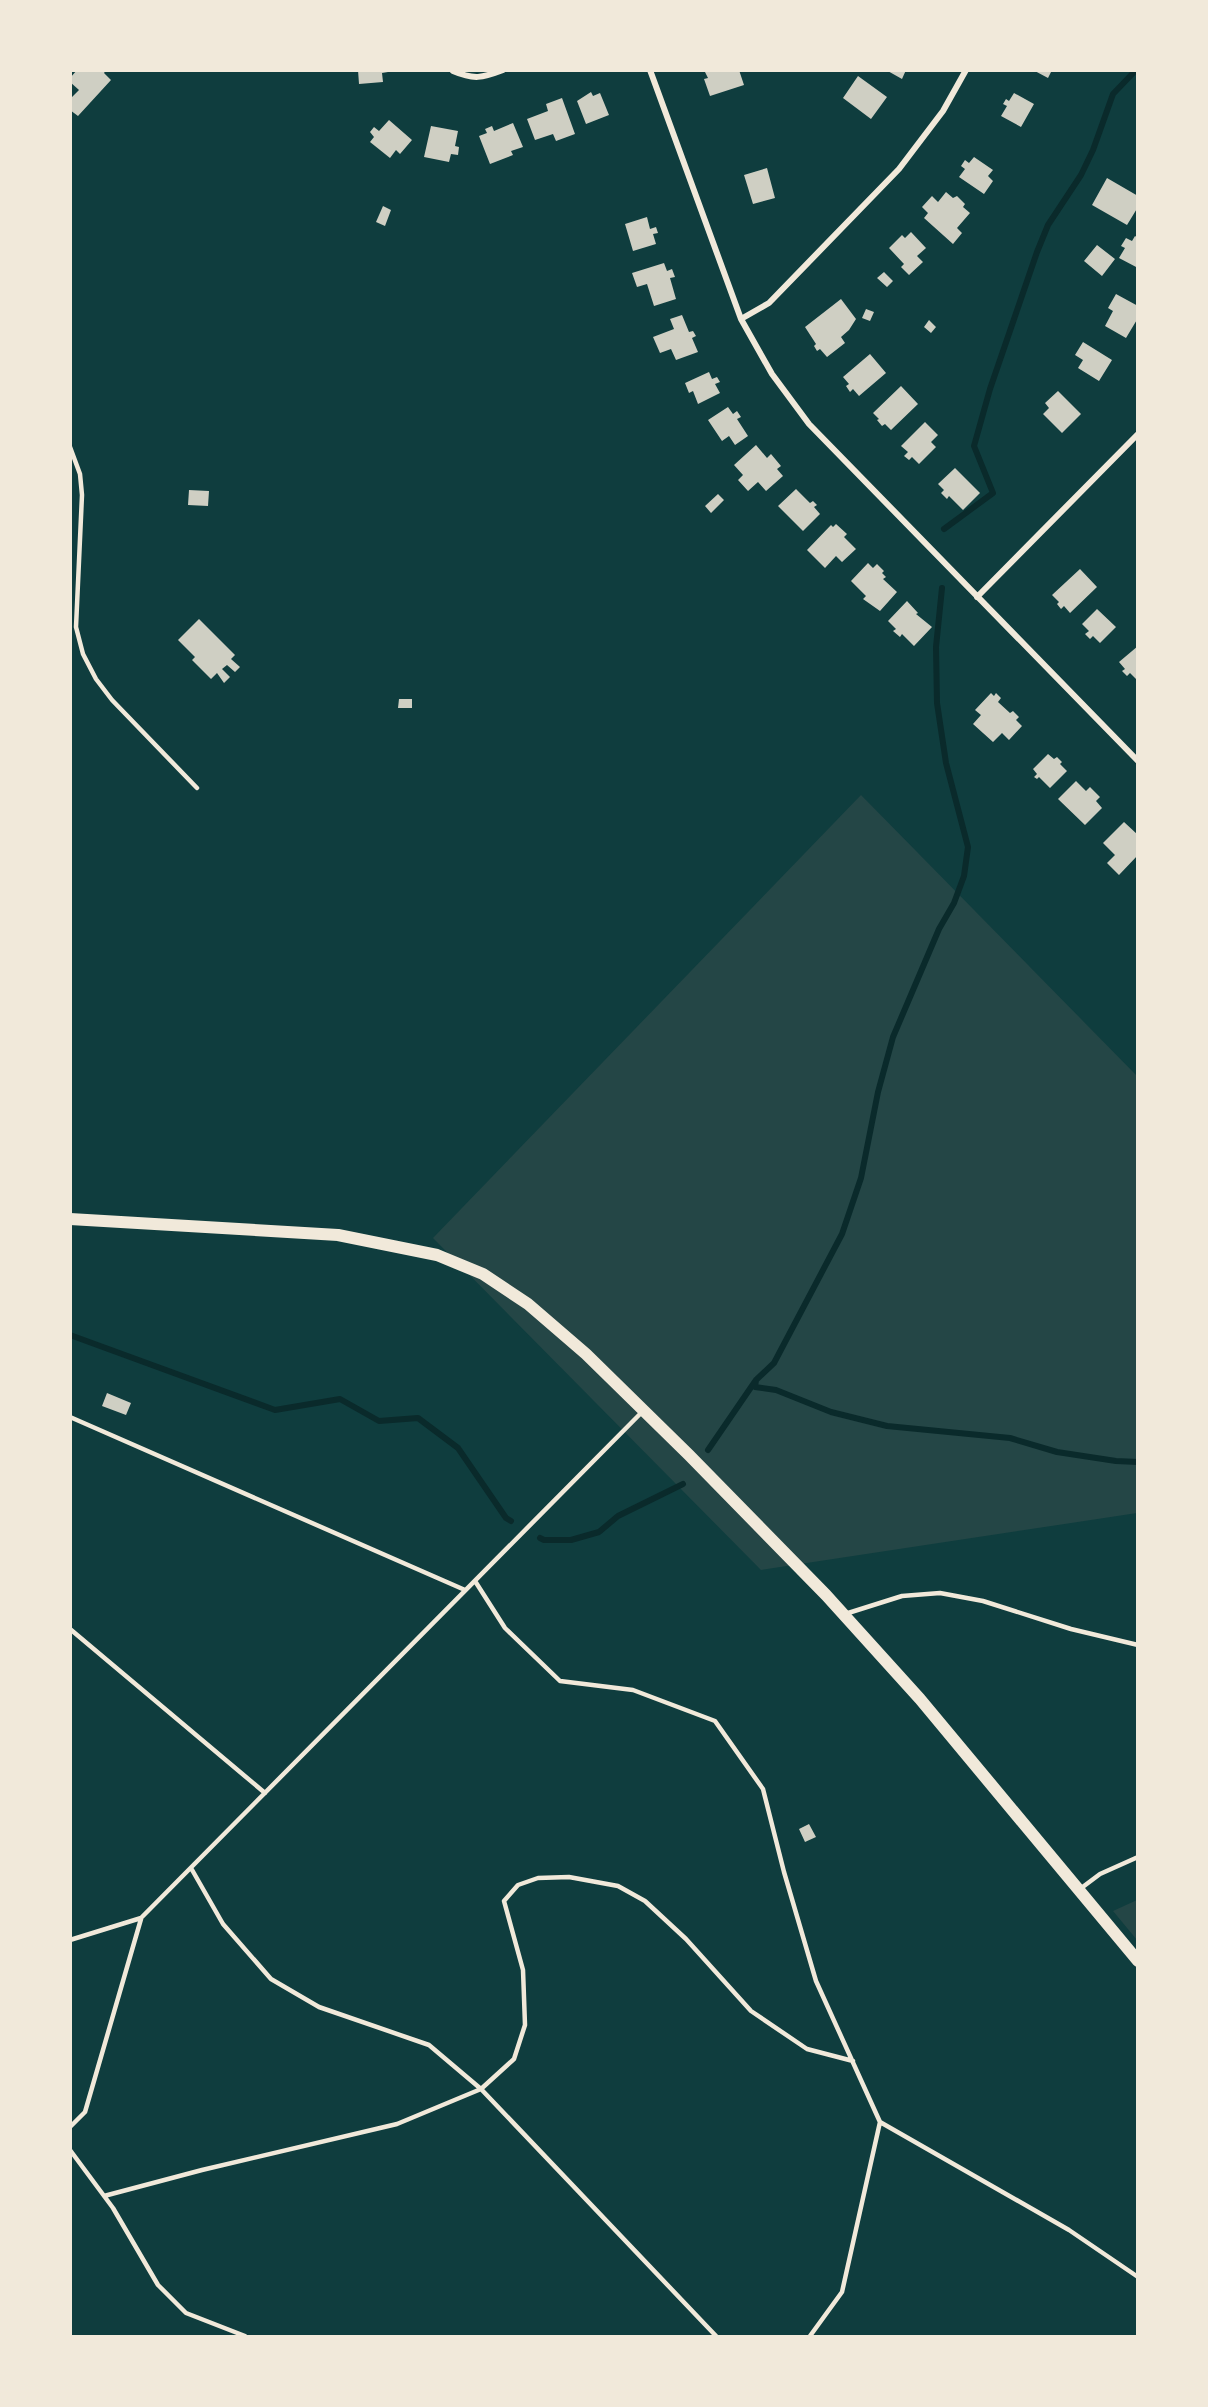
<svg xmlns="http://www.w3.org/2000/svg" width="1208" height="2407" font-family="'Fira Sans Condensed',sans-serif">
  <rect width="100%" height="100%" fill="#0f3d3e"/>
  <path fill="#244646" d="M861,795L1137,1076V1513L761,1570L433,1238Z
    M1137,1900V1940L1113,1911Z"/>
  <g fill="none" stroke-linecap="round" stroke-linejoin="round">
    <path stroke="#0a2a2b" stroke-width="6" d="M944,529L993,493L974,446L990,389L1037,252L1048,225L1081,175L1093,150L1113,94L1136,70
      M70,1335L275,1410L340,1399L379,1421L418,1418L458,1448L506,1518L511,1521
      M756,1380L755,1387L776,1390L831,1412L887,1426L1010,1438L1057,1452L1116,1461L1138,1462
      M708,1450L756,1380L774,1363L842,1234L861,1178L878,1092L893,1037L939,929L954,903L964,876L968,847L946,763L937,703L936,647L942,588
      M540,1538L544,1540H571L599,1532L618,1516L683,1484"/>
  </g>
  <path fill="#cfcfc3" d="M77,70H106L104,73L111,80L78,116L70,110V99L79,90L70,82V78Z
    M358,70H388V72L382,73L383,82L359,84Z
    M708,70H739L744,85L710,96L704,79L708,78L705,72Z
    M886,70H906L902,79Z
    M1033,70H1052L1048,78Z
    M858,76L887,97L871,119L843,98Z
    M591,92L593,96L600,93L609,115L586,124L577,101Z
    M1014,93L1034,104L1021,127L1001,116L1007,106L1003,104L1006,99L1009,101Z
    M562,98L575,134L556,141L553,134L535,140L527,119L548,111L546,104Z
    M389,120L412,140L400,154L396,150L390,158L370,142L374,137L370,132L374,127L379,131Z
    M513,123L523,147L511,151L513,155L490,164L479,136L487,133L485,129L492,126L494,131Z
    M431,126L458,131L455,146L459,147L458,155L451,154L449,162L424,157Z
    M974,157L993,170L988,176L993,181L984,194L959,177L965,169L961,166L965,160L969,163Z
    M767,168L775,198L753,204L744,175Z
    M1107,178L1138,196V207L1127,225L1092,205Z
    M946,192L953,198L957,196L965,204L963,207L970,213L957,228L962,233L953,244L924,218L928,213L922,207L932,196L938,202Z
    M383,206L391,210L385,226L376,222Z
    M647,217L650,229L656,227L658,233L653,234L656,244L633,251L625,224Z
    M911,232L926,248L917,256L923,262L909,275L901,267L904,264L889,248L902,235L905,238Z
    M1135,236L1138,238V268L1119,258L1125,248L1121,246L1126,238L1132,241Z
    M1097,245L1115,259L1102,276L1084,261Z
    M664,263L667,271L672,269L675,277L670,278L676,299L654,306L647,284L637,287L632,273Z
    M884,272L893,281L887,287L877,278Z
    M1116,294L1138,306V318L1126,338L1105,326L1113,311L1108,308Z
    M841,299L856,319L849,330L841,337L845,343L827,357L820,349L817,351L814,346L816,344L805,327Z
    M866,309L874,312L870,321L862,318Z
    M682,315L689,332L693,331L696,336L692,338L698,352L676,360L671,349L660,353L653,337L674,329L670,319Z
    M929,320L936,327L931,333L924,327Z
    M1083,342L1112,360L1099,381L1078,368L1083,360L1075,355Z
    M870,354L886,373L859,396L853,389L850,392L846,386L849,384L843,377Z
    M709,372L712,379L717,377L720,382L715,384L720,393L698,404L693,391L689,393L685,383Z
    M901,386L918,404L891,430L885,424L882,426L877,420L879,419L873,413Z
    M1058,391L1081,414L1062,433L1043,414L1049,408L1045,403Z
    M728,407L733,414L737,411L741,417L737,419L748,436L735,445L729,436L722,441L708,420Z
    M925,422L938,435L931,442L936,447L919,464L912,457L909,460L904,456L908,452L901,446Z
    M756,445L767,458L771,454L781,466L777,469L783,476L766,491L758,482L748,491L738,480L743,475L734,465Z
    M955,468L980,493L963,510L949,496L947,499L941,493L944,490L938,484Z
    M796,489L810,503L813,501L817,505L814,507L820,514L803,531L778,506Z
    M189,490L209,491L208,506L188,505Z
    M718,494L724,500L711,513L705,506Z
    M836,524L847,534L844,537L856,549L842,562L836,556L825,568L807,550L831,525L833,527Z
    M868,563L873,568L877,564L884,571L882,573L886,577L883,579L897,592L880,611L863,599L866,596L851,581Z
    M1080,569L1097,587L1070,613L1064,606L1061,609L1057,604L1059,602L1052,595Z
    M907,601L918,613L916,614L932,627L914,646L902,634L900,637L893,631L896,629L888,621Z
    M1097,609L1116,627L1100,643L1093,636L1090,639L1085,634L1089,631L1082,624Z
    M199,619L235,655L231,659L240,667L235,672L227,665L222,669L230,677L224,683L217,673L211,679L192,660L195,657L178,640Z
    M1138,646V681L1130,673L1127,676L1122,671L1125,669L1119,662Z
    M991,693L994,696L996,693L1001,698L998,702L1010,713L1013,711L1019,717L1016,720L1022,726L1009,740L1002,733L993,742L973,724L981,715L975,710Z
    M399,699H412V708H398Z
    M1048,754L1054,759L1057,757L1062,762L1060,764L1067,771L1050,788L1039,777L1037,779L1034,777L1037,774L1033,769Z
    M1076,781L1086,791L1090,787L1100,797L1096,801L1102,808L1085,825L1058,799Z
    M1124,822L1138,835V855L1119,875L1107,863L1115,855L1103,843Z
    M107,1393L131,1403L126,1415L102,1406Z
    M809,1824L816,1837L805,1842L799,1829Z"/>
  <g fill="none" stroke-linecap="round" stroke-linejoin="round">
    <path stroke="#f1e9da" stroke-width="4.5" d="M70,447L80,474L82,495L76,627L83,654L96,679L112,700L197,788
      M70,1417L465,1590
      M475,1581L505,1628L560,1681L633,1690L715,1721L763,1789L784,1872L816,1981L880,2122L842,2292L810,2336
      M845,1614L902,1596L940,1593L983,1601L1071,1629L1138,1645
      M70,1629L265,1793
      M191,1868L223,1924L271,1979L319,2007L429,2045L481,2089L716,2336
      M1080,1889L1100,1874L1138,1857
      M70,1940L141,1918L642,1412
      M880,2122L1069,2230L1138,2277
      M70,2127L85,2112L141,1919
      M70,2150L113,2208L158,2285L186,2313L245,2336
      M104,2196L202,2170L397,2124L481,2089L514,2059L525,2025L523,1970L504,1901L518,1885L538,1878L569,1877L618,1886L645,1901L686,1939L751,2011L807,2049L853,2061"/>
    <path stroke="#f1e9da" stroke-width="6" d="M650,70L741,319L772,374L809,424L1138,761
      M453,71C474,80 482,78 503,70
      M741,319L769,303L899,169L943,111L966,70
      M977,597L1138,434"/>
    <path stroke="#f1e9da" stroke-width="12" d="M70,1219L338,1235L437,1255L483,1274L528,1304L586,1354L689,1455L826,1595L920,1699L1138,1961"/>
  </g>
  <rect width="1208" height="2407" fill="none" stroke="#f1e9da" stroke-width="144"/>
</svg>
